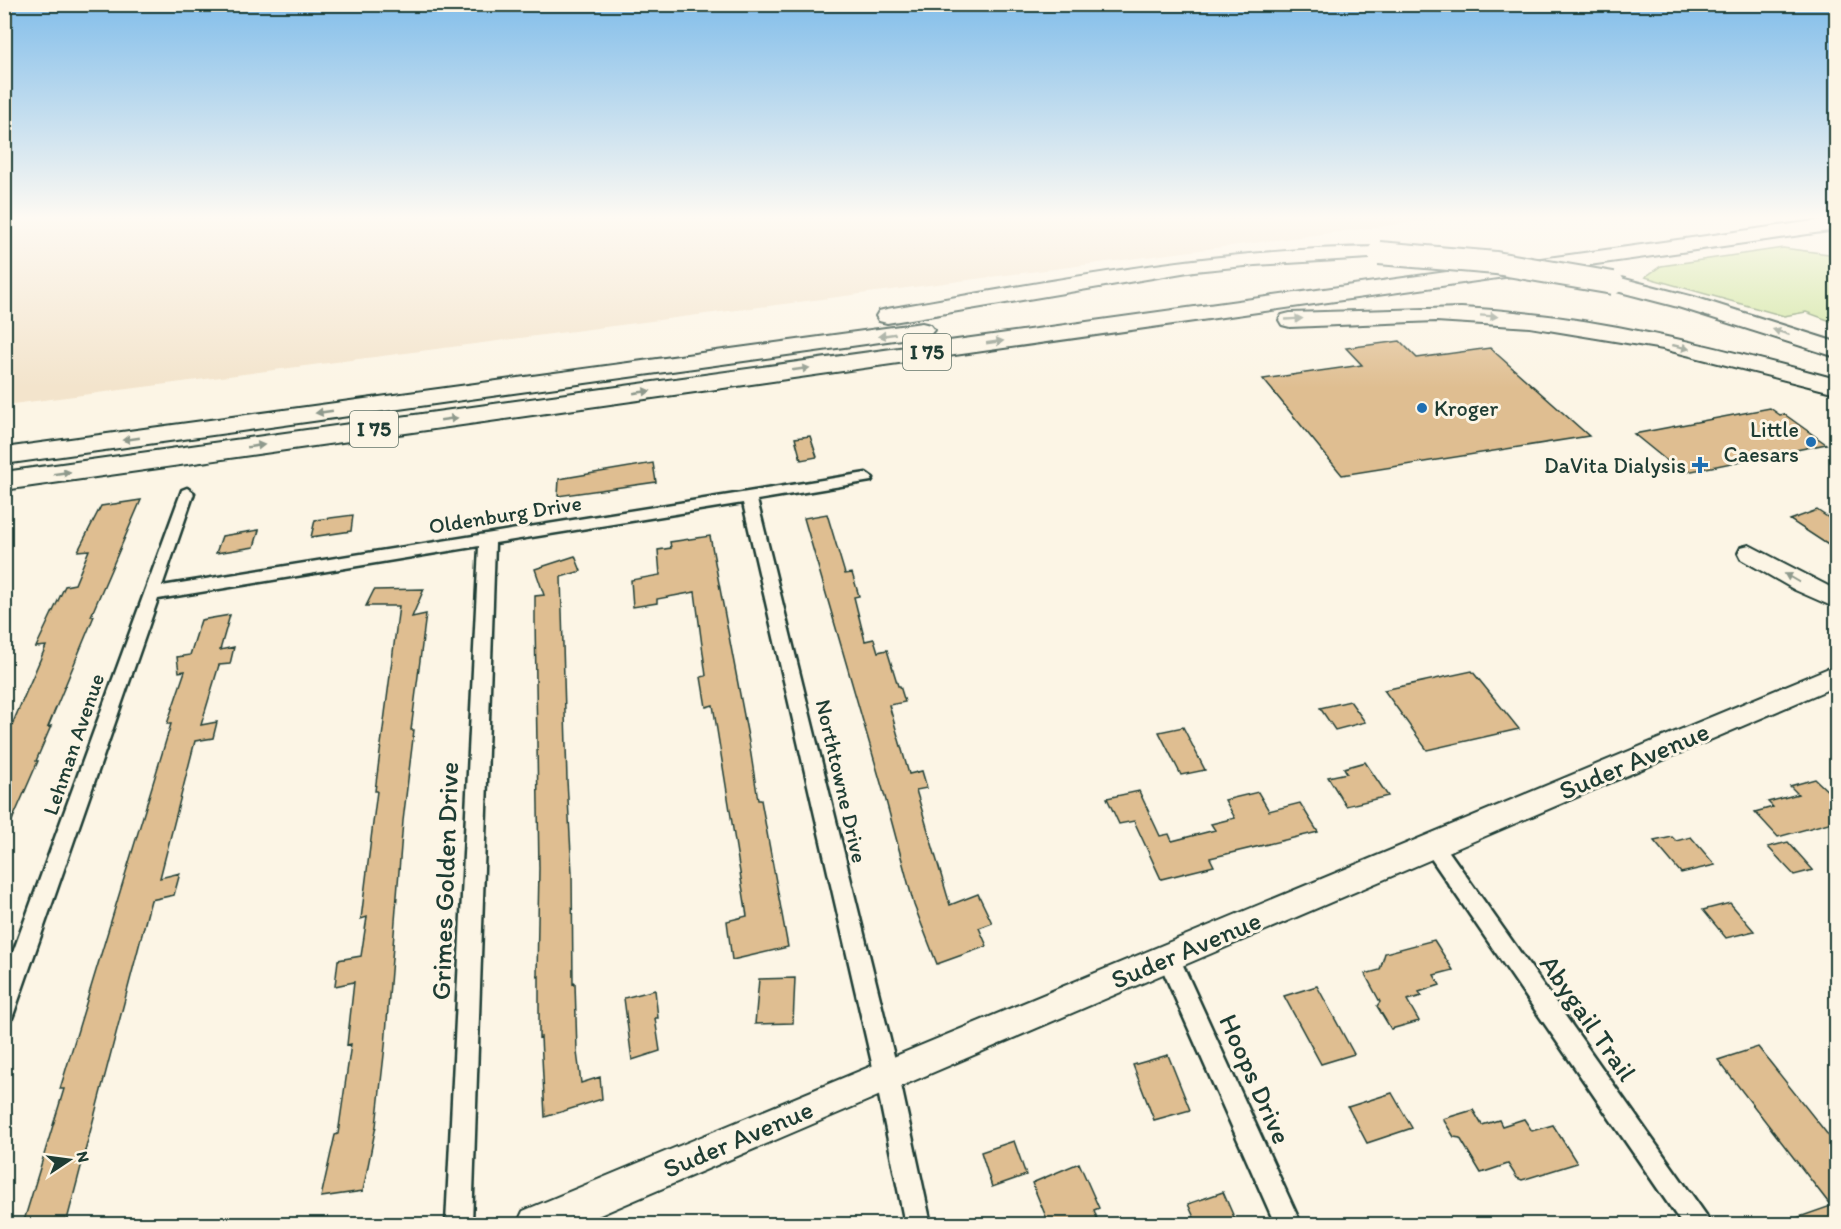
<svg xmlns="http://www.w3.org/2000/svg" width="1841" height="1229" font-family="Itim,sans-serif">
  <rect width="100%" height="100%" fill="#fcf5e5"/>
  <filter id="ink" filterUnits="userSpaceOnUse"><feTurbulence type="fractalNoise" baseFrequency=".0167" numOctaves="2"/><feDisplacementMap in="SourceGraphic" scale="12" xChannelSelector="R" yChannelSelector="G"/><feConvolveMatrix kernelMatrix="1 2 1 2 8 2 1 2 1" color-interpolation-filters="sRGB"/></filter>
  <g filter="url(#ink)">
    <path fill="#f3e4cc" d="M56,216H1461L5,405V221Z"/>
    <path fill="#cce49a" stroke="#769067" stroke-width="1.5" d="M1783,248L1836,255V323L1806,312L1784,316L1645,277L1661,266Z"/>
    <path fill="#dfbe91" stroke="#1f3d34" stroke-width="1.5" d="M1400,341L1417,358L1490,348L1589,436L1342,475L1263,379L1362,365L1346,348Z
      M1770,408L1780,415L1784,414L1826,444L1682,473L1634,434Z
      M810,436L817,457L801,460L795,438Z
      M653,463L656,482L558,496L559,479Z
      M141,500L91,616H94L48,727L51,726L36,761H38L4,839V728L11,727L46,646L36,647L65,586L75,584L89,550L78,551L101,506Z
      M1817,510L1836,523V550L1790,520Z
      M827,514L845,574L852,573L859,596L854,597L865,641L874,639L878,652L887,650L898,686H900L905,702L889,705L909,774L922,771L927,788L916,790L950,905L978,894L992,923L979,928L987,946L937,964L914,905L885,797L804,518Z
      M353,515L351,531L311,537L315,520Z
      M259,530L254,547L216,553L222,536Z
      M710,536L749,742L758,800H761L788,947L732,960L727,921L747,916L713,705L706,707L701,677L706,676L695,592L657,599V603L633,607L631,580L660,575L658,550L671,548L670,542Z
      M575,556L581,571L561,577L567,780L572,873L573,984L575,983L577,1052L581,1083L600,1077L602,1099L545,1117L541,1037L539,1038V976L537,977L539,868L535,620V596L544,595L535,569Z
      M424,589L412,617L426,614L411,730H414L403,821L385,1046L376,1126L363,1191L321,1197L335,1135L338,1134L351,1044L347,1045L354,982L335,986L338,960L361,956L367,917L361,919L377,791H375L399,606H366L374,590Z
      M230,615L220,650L234,647L230,664L219,665L201,725L217,722L213,738L195,741L160,878L180,873L174,895L151,900L66,1224H23L64,1089H60L171,724H167L185,671L179,672L177,657L190,655L201,620Z
      M1472,671L1519,729L1427,750L1384,690Z
      M1350,701L1365,722L1335,730L1320,708Z
      M1183,727L1205,770L1181,775L1159,732Z
      M1365,762L1388,796L1346,806L1328,777L1347,773L1344,768Z
      M1815,779L1836,799V821L1778,837L1755,812L1773,807L1768,802L1798,794L1790,786Z
      M1139,791L1160,836L1169,834L1172,841L1215,830L1211,824L1235,818L1225,800L1258,792L1269,811L1300,803L1318,832L1210,858L1214,866L1161,879L1134,821L1119,824L1107,798Z
      M1672,837L1676,841L1691,837L1715,865L1681,873L1654,841Z
      M1788,842L1813,870L1794,875L1768,847Z
      M1730,903L1754,931L1726,938L1703,910Z
      M1434,940L1453,970L1434,975L1440,985L1419,992L1422,996L1407,1000L1419,1021L1391,1029L1377,1006L1380,1002L1365,974L1380,970L1385,953Z
      M795,978L793,1023L755,1024L759,979Z
      M1317,986L1354,1054L1321,1064L1284,996Z
      M655,990L658,1018H655L660,1051L632,1060L624,998Z
      M1758,1047L1836,1145V1224H1785V1222L1831,1206L1718,1060Z
      M1168,1055L1190,1110L1154,1120L1133,1065Z
      M1392,1093L1412,1128L1367,1143L1348,1107Z
      M1473,1110L1482,1125L1499,1120L1502,1126L1524,1119L1532,1131L1553,1125L1577,1163L1522,1180L1517,1178L1508,1164L1481,1173L1460,1138L1454,1137L1443,1119Z
      M1014,1141L1026,1175L992,1187L981,1152Z
      M1079,1163L1099,1208L1094,1210L1099,1224H1049L1032,1183Z
      M1223,1192L1237,1224H1197L1188,1204Z"/>
    <g fill="none" stroke-linecap="round" stroke-linejoin="round">
      <defs>
        <path id="street" d="M866,473L873,478L871,481L757,500L899,1076L931,1224H905L875,1076L743,503L495,543L472,1224H446L479,546L158,599L15,1010L12,1018L4,1021V977L182,490L187,488L194,493L162,586Z
          M1433,836L1440,839L1706,1215L1710,1224H1682L1426,851L1423,845L1426,839Z
          M1168,947L1176,950L1301,1224H1275L1157,957L1160,950Z"/>
        <path id="secondary" d="M1749,545L1836,590V608L1795,590L1741,559L1738,553L1741,547Z
          M1836,665V686L579,1224H517L523,1211Z"/>
        <path id="highway" d="M1836,218V230L4,490V472Z
          M1379,247L1386,249L1389,253L1386,257L1255,265L1194,271L887,323L879,321L876,316L879,311L887,309C1051,281 1212,249 1379,247Z
          M1613,276L1694,297L1836,342V357L1678,307L1605,288L1602,283L1605,278Z
          M1461,308C1589,314 1713,346 1836,379V393L1663,349L1530,327L1436,321L1290,327L1282,325L1279,320L1282,315L1290,313Z
          M922,323L930,325L934,330L930,335L4,464V448Z"/>
      </defs>
      <use href="#street" stroke="#1f3d34" stroke-width="5"/>
      <use href="#secondary" stroke="#1f3d34" stroke-width="4"/>
      <use href="#highway" stroke="#1f3d34" stroke-width="4"/>
      <use href="#street" fill="#fcf5e5" fill-rule="evenodd"/>
      <use href="#secondary" fill="#fcf5e5" fill-rule="evenodd"/>
      <use href="#highway" fill="#fcf5e5" fill-rule="evenodd"/>
      <defs>
        <path id="highway-bridge" d="M1379,253L1496,263L1613,283"/>
      </defs>
      <use href="#highway-bridge" stroke="#1f3d34" stroke-width="26" stroke-linecap="butt"/>
      <use href="#highway-bridge" stroke="#fcf5e5" stroke-width="22"/>
    </g>
    <defs><path id="oneway-solid" d="M-6-.8H1V-3.2L6.5 0L1 3.2V.8H-6Z" transform="scale(1.5)"/></defs>
    <g fill="#8e998c">
      <use href="#oneway-solid" transform="translate(1489 316) rotate(4)"/>
      <use href="#oneway-solid" transform="translate(1294 319) rotate(-3)"/>
      <use href="#oneway-solid" transform="translate(1781 332) rotate(-162)"/>
      <use href="#oneway-solid" transform="translate(887 335) rotate(172)"/>
      <use href="#oneway-solid" transform="translate(995 342) rotate(-8)"/>
      <use href="#oneway-solid" transform="translate(1681 347) rotate(13)"/>
      <use href="#oneway-solid" transform="translate(801 369) rotate(-8)"/>
      <use href="#oneway-solid" transform="translate(642 392) rotate(-8)"/>
      <use href="#oneway-solid" transform="translate(324 412) rotate(172)"/>
      <use href="#oneway-solid" transform="translate(449 419) rotate(-8)"/>
      <use href="#oneway-solid" transform="translate(131 439) rotate(172)"/>
      <use href="#oneway-solid" transform="translate(256 446) rotate(-8)"/>
      <use href="#oneway-solid" transform="translate(62 473) rotate(-8)"/>
      <use href="#oneway-solid" transform="translate(1792 578) rotate(-150)"/>
    </g>
  </g>
  <linearGradient id="sky" x2="0" y2="1"><stop stop-color="#83beea"/><stop offset="0.56" stop-color="#fefaf3"/><stop offset="1" stop-color="#fefaf3" stop-opacity="0"/></linearGradient>
  <rect width="1841" height="388" fill="url(#sky)"/>
  <g fill="#1f6fb2" stroke="#fcf5e5" stroke-width="2">
    <circle cx="1422" cy="408" r="6"/>
    <circle cx="1811" cy="442" r="6"/>
    <path d="M1697 456h6v6h6v6h-6v6h-6v-6h-6v-6h6z"/>
  </g>
  <g text-anchor="middle" stroke-width="6" stroke-linejoin="round" paint-order="stroke">
    <g fill="#fcf5e5" stroke="#617469" stroke-width="1.5">
      <rect x="903" y="334" width="48" height="36" rx="4.5"/>
      <rect x="350" y="411" width="48" height="36" rx="4.5"/>
    </g>
    <g font-size="21" font-weight="bold" fill="#1f3d34">
      <text x="927" y="359">I 75</text>
      <text x="374" y="436">I 75</text>
    </g>
    <g font-size="22" fill="#1f3d34" stroke="#fcf5e5" text-anchor="end">
      <text x="1434" y="416" text-anchor="start">Kroger</text>
      <text x="1799" y="437">Little<tspan x="1799" dy="25">Caesars</tspan></text>
      <text x="1686" y="473">DaVita Dialysis</text>
    </g>
    <g font-size="22" fill="#1f3d34" stroke="#fcf5e5">
      <text transform="translate(505 514) rotate(-9)" y="8">Oldenburg Drive</text>
      <text transform="translate(73 744) rotate(-71)" y="8">Lehman Avenue</text>
      <text transform="translate(842 781) rotate(77)" y="8">Northtowne Drive</text>
    </g>
    <g font-size="27" fill="#1f3d34" stroke="#fcf5e5">
      <text transform="translate(1634 761) rotate(-23)" y="9">Suder Avenue</text>
      <text transform="translate(445 881) rotate(-88)" y="9">Grimes Golden Drive</text>
      <text transform="translate(1186 950) rotate(-23)" y="9">Suder Avenue</text>
      <text transform="translate(1588 1018) rotate(55)" y="9">Abygail Trail</text>
      <text transform="translate(1255 1079) rotate(66)" y="9">Hoops Drive</text>
      <text transform="translate(738 1139) rotate(-23)" y="9">Suder Avenue</text>
    </g>
  </g>
  <rect width="1841" height="1229" fill="none" stroke="#fcf5e5" stroke-width="24"/>
  <rect x="12" y="12" width="1817" height="1205" fill="none" stroke="#1f3d34" stroke-width="2" filter="url(#ink)"/>
  <g transform="translate(69 1160) rotate(77)" stroke="#fcf5e5" stroke-width="4.5" paint-order="stroke">
  <path d="M0-4.5L10 22L0 15L-10 22Z" fill="#1f3d34"/>
  <text y="-9" font-size="16" font-weight="bold" text-anchor="middle" fill="#1f3d34">N</text>
  </g>
</svg>
